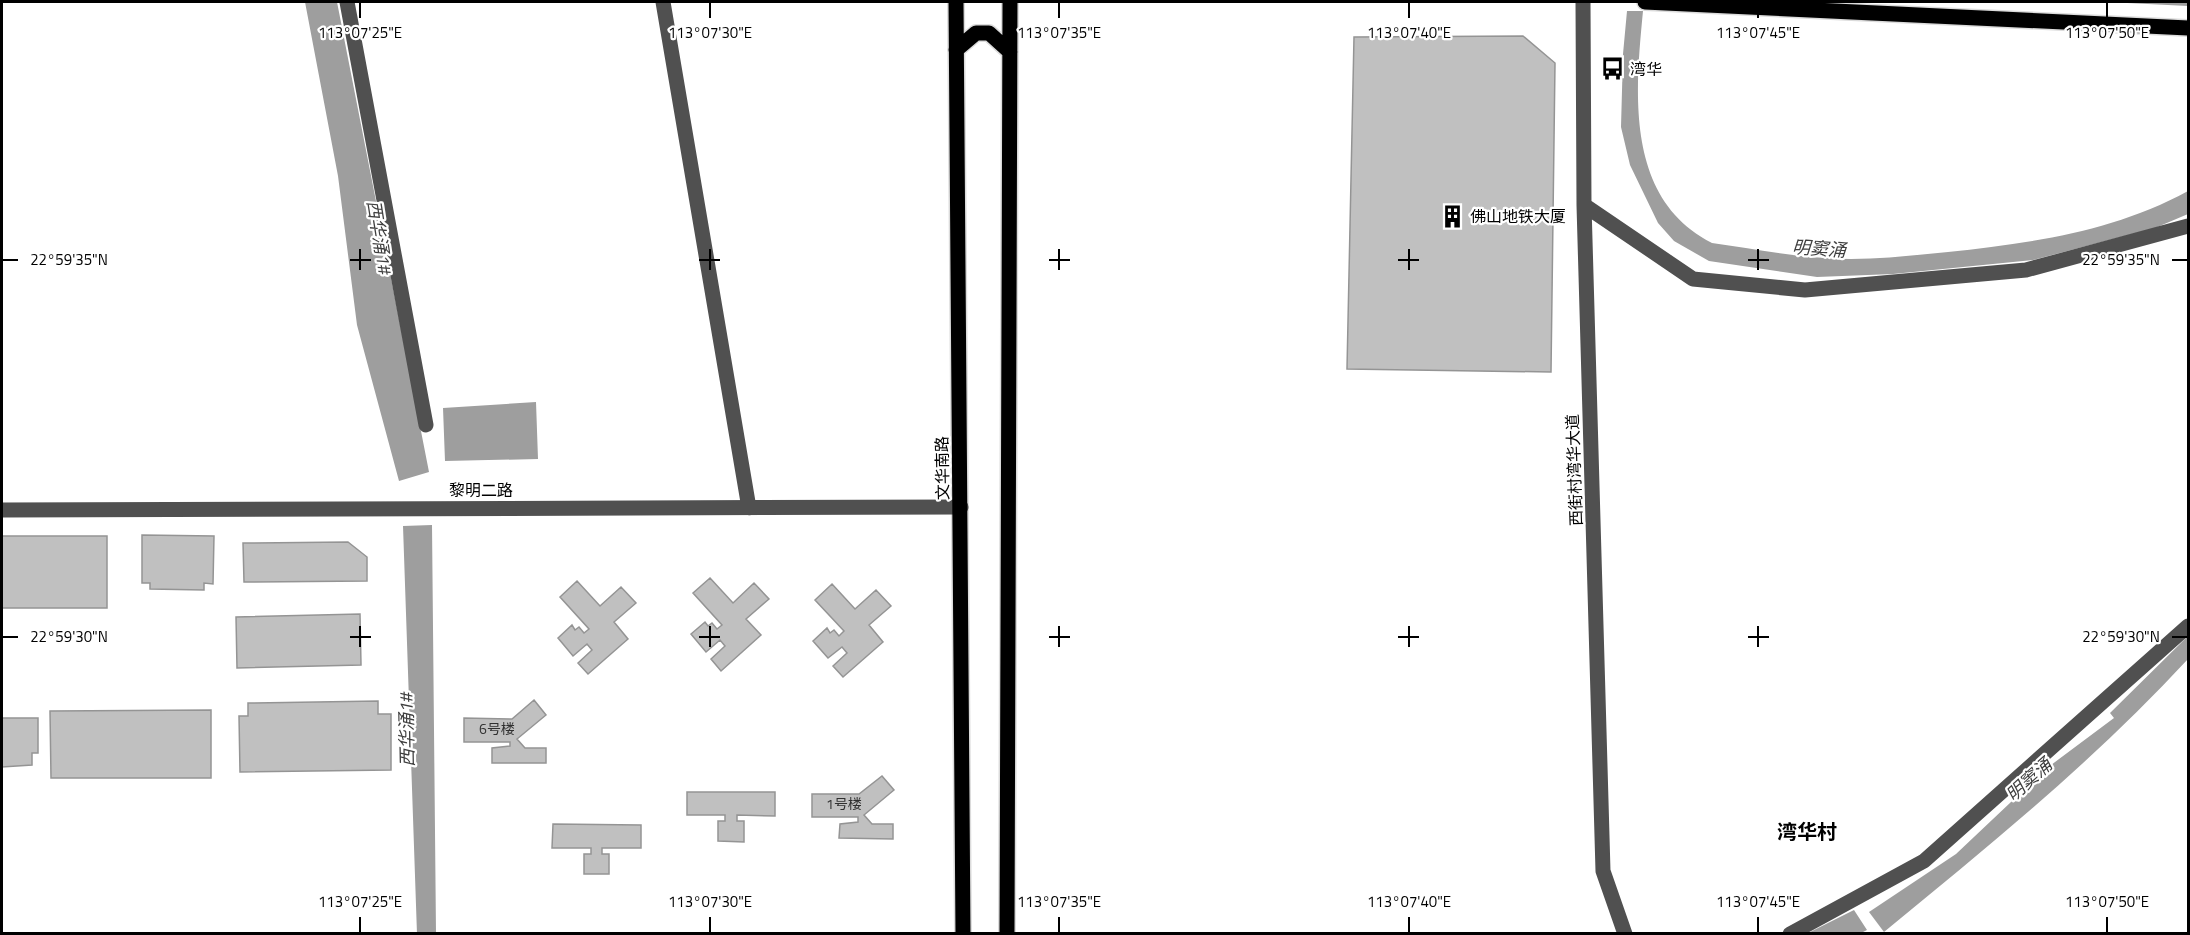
<svg xmlns="http://www.w3.org/2000/svg" width="2190" height="935" font-family="'Titillium Web','Noto Sans SC',sans-serif">
  <rect width="100%" height="100%" fill="#fff"/>
  <path fill="#9e9e9e" d="M305,2H337L429,472L399,481L357,325L338,176Z
    M2107,2H2188V6Z
    M1627,11H1643C1635,93 1625,199 1712,243C1749,248 1787,256 1825,258C1866,261 1907,256 1948,252C2031,243 2113,232 2188,191V214L2155,228L2033,260L1893,274L1817,277L1709,261L1674,241L1658,223L1630,165L1621,127L1623,54Z
    M536,402L538,459L445,461L443,408Z
    M432,525L436,933L417,934L403,526Z
    M2188,636V659C2096,759 1989,846 1884,932L1869,912L1956,854L2047,768L2114,718L2110,713Z
    M1854,910L1867,930L1861,933H1808Z"/>
  <path fill="#c0c0c0" stroke="#949494" stroke-width="1.5" d="M1523,36L1555,63L1551,372L1347,369L1354,37Z
    M142,535L214,536L213,584L204,583V590L150,589V583H142Z
    M2,536H107V608H2Z
    M348,542L367,557V581L244,582L243,543Z
    M710,578L733,603L754,583L769,599L746,619L761,635L721,671L711,659L725,646L720,640L706,652L691,634L705,622L708,626L712,623L717,629L722,625L693,593Z
    M577,581L600,606L621,587L636,603L614,622L628,639L588,674L578,663L592,650L587,644L573,656L558,638L572,625L575,630L579,627L584,633L589,629L560,597Z
    M832,584L855,609L876,590L891,606L869,625L883,642L843,677L833,666L847,653L842,647L828,658L813,641L827,628L830,633L834,630L839,636L844,631L815,600Z
    M360,614L361,665L237,668L236,617Z
    M534,700L546,715L517,739L525,748H546V763H492V748L510,746V742H464V718L512,719Z
    M378,701V714H391V770L240,772L239,716H248V703Z
    M211,710V778H51L50,711Z
    M2,718H38V753H32V765L2,767Z
    M882,776L894,790L864,815L872,824H893V839L839,838L840,824L858,822V817H812V794H859Z
    M687,792H775V816L737,815V821H744V842L718,841V821H725V815H687Z
    M553,824L641,825V848H602V854H609V874H584V854H591V848H552Z"/>
  <g fill="none" stroke-linecap="round" stroke-linejoin="round">
    <defs>
      <path id="major" d="M956,2L963,934
        M1645,2L2188,28
        M956,50L976,33H989L1010,52
        M1007,934L1010,2"/>
    </defs>
    <use href="#major" stroke="#dbdbdb" stroke-width="18"/>
    <path stroke="#505050" stroke-width="15" d="M347,2L426,425
      M663,2L749,508
      M1583,2L1584,205L1603,871L1625,934
      M1584,205L1693,279L1805,290L2026,270L2188,226
      M2,510L961,507
      M1790,934L1924,861L2188,626"/>
    <use href="#major" stroke="#000" stroke-width="15"/>
  </g>
  <path fill="none" stroke="#000" stroke-width="2" d="M360,3V18M710,3V18M1059,3V18M1409,3V18M1758,3V18M2107,3V18M360,249V270M710,249V270M1059,249V270M1409,249V270M1758,249V270M3,260H18M350,260H371M699,260H720M1049,260H1070M1398,260H1419M1748,260H1769M2172,260H2187M360,626V647M710,626V647M1059,626V647M1409,626V647M1758,626V647M3,637H18M350,637H371M699,637H720M1049,637H1070M1398,637H1419M1748,637H1769M2172,637H2187M360,917V932M710,917V932M1059,917V932M1409,917V932M1758,917V932M2107,917V932"/>
  <defs>
    <symbol id="bus-bare" viewBox="-9 -9 18 18"><path d="M-5-6H5V4H4V6H2V4H-2V6H-4V4H-5ZM-3.5-4V0h7V-4ZM-3.5 1.2v1.5H-2V1.2ZM2 1.2v1.5H3.5V1.2Z" fill="#000" stroke="#fff" stroke-width="2.5" paint-order="stroke"/></symbol>
    <symbol id="building-bare" viewBox="-9 -9 18 18"><path d="M-4-6H4V6H1V3H-1V6H-4ZM-2.5-4.3h1.7v1.8h-1.7ZM.8-4.3h1.7v1.8H.8ZM-2.5-1h1.7V.8h-1.7ZM.8-1h1.7V.8H.8Z" fill="#000" stroke="#fff" stroke-width="2.5" paint-order="stroke"/></symbol>
  </defs>
  <g fill-rule="evenodd">
    <use href="#bus-bare" x="1596" y="52" width="33" height="33"/>
    <use href="#building-bare" x="1436" y="200" width="33" height="33"/>
  </g>
  <g text-anchor="middle" stroke-width="4.5" stroke-linejoin="round" paint-order="stroke">
    <g font-size="14" fill="#303030">
      <text x="497" y="734">6号楼</text>
      <text x="844" y="809">1号楼</text>
    </g>
    <g font-size="16" fill="#000" stroke="#fff" text-anchor="start">
      <text x="1630" y="75">湾华</text>
      <text x="1470" y="222">佛山地铁大厦</text>
    </g>
    <g font-size="16" fill="#000" stroke="#fff">
      <text transform="translate(942 468) rotate(-91)" y="6">文华南路</text>
      <text transform="translate(1574 470) rotate(-92)" y="6">西街村湾华大道</text>
      <text x="481" y="496">黎明二路</text>
    </g>
    <g font-size="18" font-style="italic" fill="#3f3f3f" stroke="#fff">
      <text transform="translate(379 237) rotate(81)" y="6">西华涌1#</text>
      <text transform="translate(1819 249) rotate(4)" y="6">明窦涌</text>
      <text transform="translate(407 730) rotate(-91)" y="6">西华涌1#</text>
      <text transform="translate(2029 780) rotate(-42)" y="6">明窦涌</text>
    </g>
    <g font-size="20" font-weight="bold" fill="#000" stroke="#fff">
      <text x="1807" y="839">湾华村</text>
    </g>
  </g>
  <g font-size="15" text-anchor="middle" fill="#000" stroke="#fff" stroke-width="4.5" stroke-linejoin="round" paint-order="stroke">
    <text x="360" y="38">113°07'25"E</text>
    <text x="710" y="38">113°07'30"E</text>
    <text x="1059" y="38">113°07'35"E</text>
    <text x="1409" y="38">113°07'40"E</text>
    <text x="1758" y="38">113°07'45"E</text>
    <text x="2107" y="38">113°07'50"E</text>
    <text x="69" y="265">22°59'35"N</text>
    <text x="2121" y="265">22°59'35"N</text>
    <text x="69" y="642">22°59'30"N</text>
    <text x="2121" y="642">22°59'30"N</text>
    <text x="360" y="907">113°07'25"E</text>
    <text x="710" y="907">113°07'30"E</text>
    <text x="1059" y="907">113°07'35"E</text>
    <text x="1409" y="907">113°07'40"E</text>
    <text x="1758" y="907">113°07'45"E</text>
    <text x="2107" y="907">113°07'50"E</text>
  </g>
  <rect width="2190" height="935" fill="none" stroke="#000000" stroke-width="6"/>
</svg>
